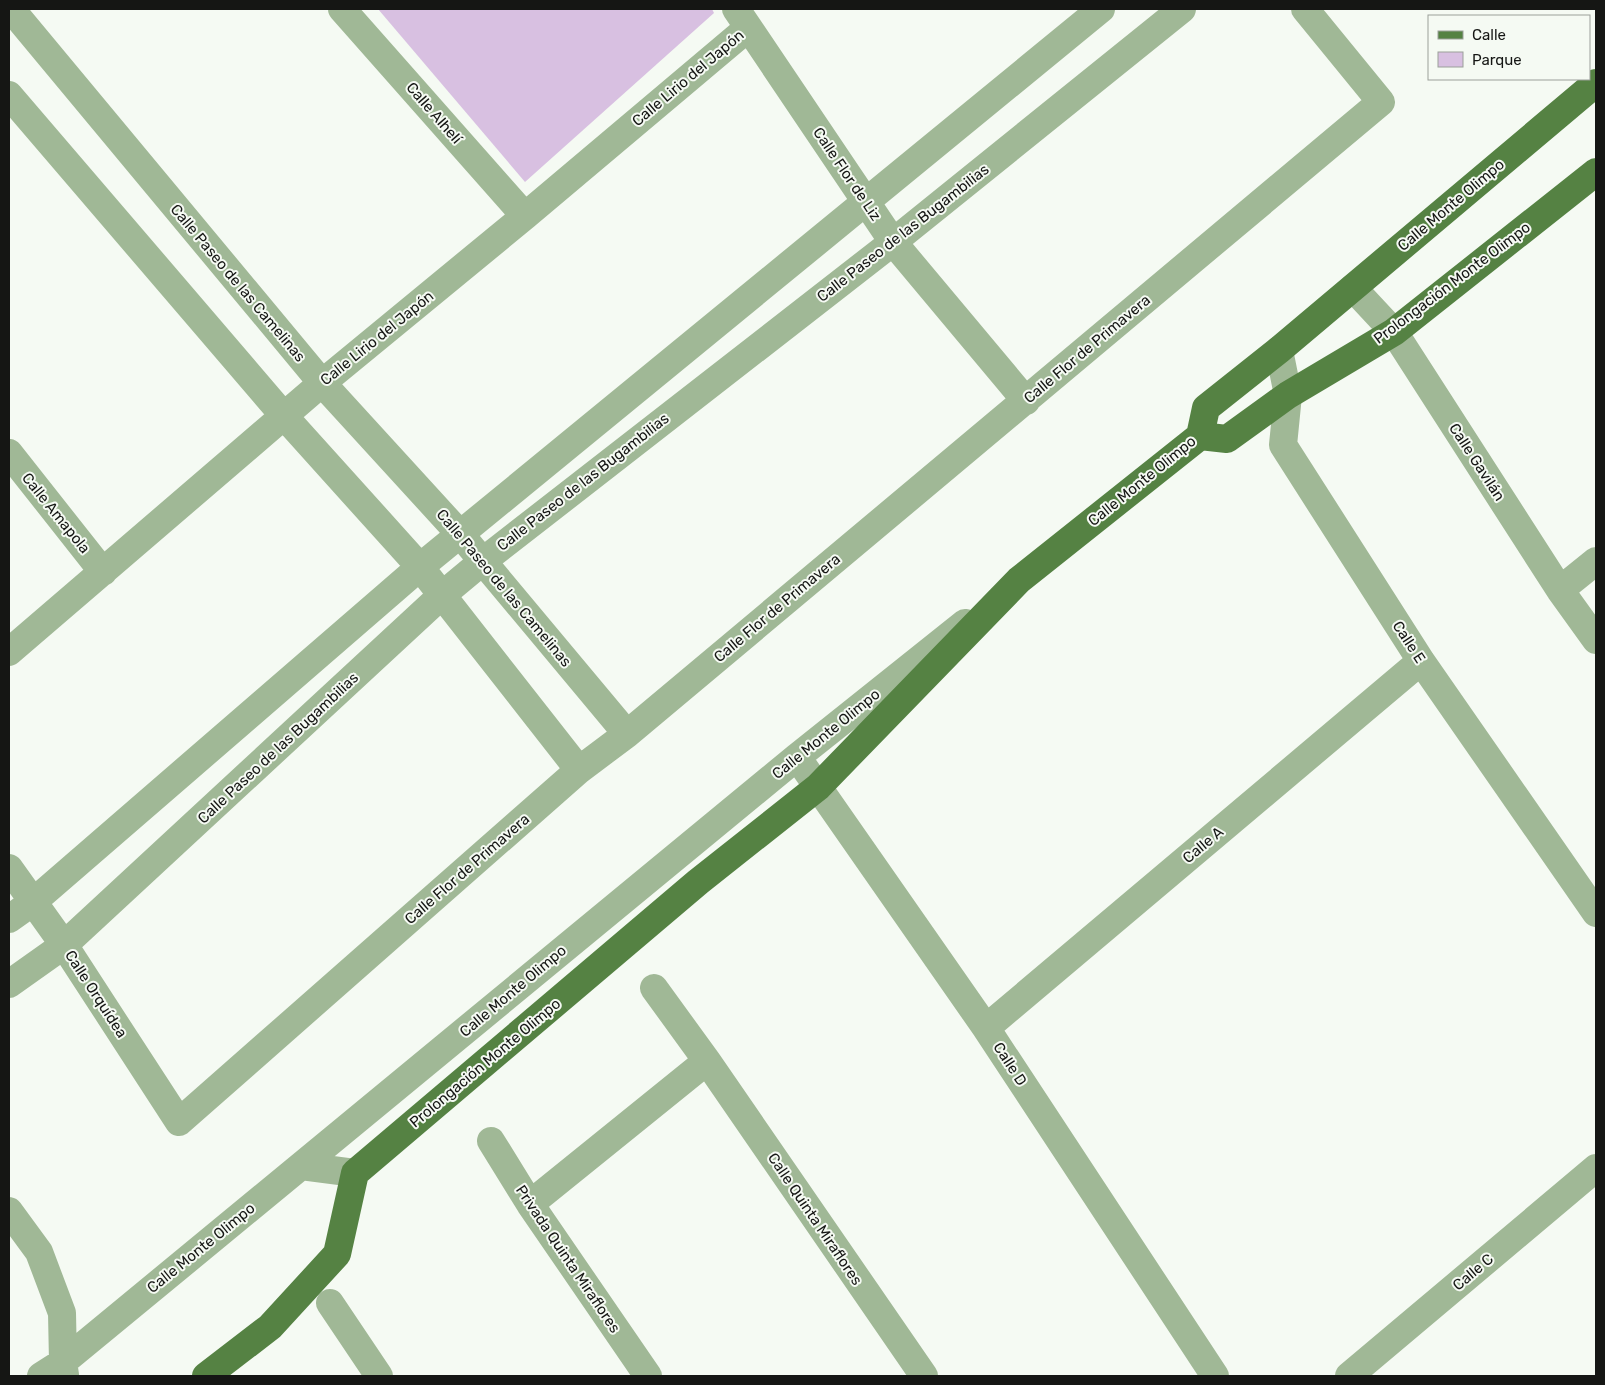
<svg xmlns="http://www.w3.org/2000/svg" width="1605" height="1385" font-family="Rubik,sans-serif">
  <rect width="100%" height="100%" fill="#f5faf3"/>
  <path fill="#d8c0e1" d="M378,9H712L714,13L525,182Z"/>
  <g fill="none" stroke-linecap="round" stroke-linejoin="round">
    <path stroke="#a0b896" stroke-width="28" d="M11,9L322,383L460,534L627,734
      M342,9L525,216
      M736,9L893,242L1026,401
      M9,95L284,416L420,567L579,770
      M1353,288L1394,332L1560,590L1596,640
      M1279,350L1288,395L1283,445L1421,661L1596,913
      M9,453L103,572
      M1560,590L1596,561
      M9,652L322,383L525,216L748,28
      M797,757L986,1028L1215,1376
      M9,868L64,945L179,1122L579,770L627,734L1381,102L1305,9
      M9,919L33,902L420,567L1101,9
      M9,984L64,945L441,596L483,561L893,242L1182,9
      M654,988L707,1061L924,1376
      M986,1028L1421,661
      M491,1141L530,1204L648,1376
      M301,1166L355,1173
      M530,1204L707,1061
      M9,1211L39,1252L62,1313L63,1362L65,1375
      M330,1303L379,1376
      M41,1376L63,1362L797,757L965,623
      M1349,1376L1596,1168"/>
    <path stroke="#558243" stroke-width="28" d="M1200,436L1227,439L1288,395L1394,332L1596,172
      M206,1376L270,1327L337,1254L355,1173L698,882L818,787L1019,580L1200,436L1206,408L1279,350L1596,83"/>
  </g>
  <g text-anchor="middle" stroke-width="4" stroke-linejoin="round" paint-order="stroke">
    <g font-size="15" fill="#151614" stroke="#f5faf3">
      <text transform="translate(688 78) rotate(-40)" y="5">Calle Lirio del Japón</text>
      <text transform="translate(434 113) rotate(49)" y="5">Calle Alhelí</text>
      <text transform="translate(847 174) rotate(56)" y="5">Calle Flor de Liz</text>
      <text transform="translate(1451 205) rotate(-40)" y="5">Calle Monte Olimpo</text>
      <text transform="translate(903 233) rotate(-38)" y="5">Calle Paseo de las Bugambilias</text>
      <text transform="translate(238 283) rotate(50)" y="5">Calle Paseo de las Camelinas</text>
      <text transform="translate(1452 283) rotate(-37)" y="5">Prolongación Monte Olimpo</text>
      <text transform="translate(377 338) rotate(-39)" y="5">Calle Lirio del Japón</text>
      <text transform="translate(1087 349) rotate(-40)" y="5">Calle Flor de Primavera</text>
      <text transform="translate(1477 462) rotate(57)" y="5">Calle Gavilán</text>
      <text transform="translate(1142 481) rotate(-39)" y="5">Calle Monte Olimpo</text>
      <text transform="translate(583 482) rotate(-38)" y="5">Calle Paseo de las Bugambilias</text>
      <text transform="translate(56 513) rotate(51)" y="5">Calle Amapola</text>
      <text transform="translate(504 588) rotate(50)" y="5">Calle Paseo de las Camelinas</text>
      <text transform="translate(777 608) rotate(-40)" y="5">Calle Flor de Primavera</text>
      <text transform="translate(1409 642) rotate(57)" y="5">Calle E</text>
      <text transform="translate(826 734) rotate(-39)" y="5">Calle Monte Olimpo</text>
      <text transform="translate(278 748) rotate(-43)" y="5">Calle Paseo de las Bugambilias</text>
      <text transform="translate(1203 845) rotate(-40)" y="5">Calle A</text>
      <text transform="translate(467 869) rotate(-41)" y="5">Calle Flor de Primavera</text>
      <text transform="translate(513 991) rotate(-40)" y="5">Calle Monte Olimpo</text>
      <text transform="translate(96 994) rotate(57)" y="5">Calle Orquídea</text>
      <text transform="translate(485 1063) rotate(-40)" y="5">Prolongación Monte Olimpo</text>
      <text transform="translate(1010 1064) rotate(57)" y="5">Calle D</text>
      <text transform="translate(815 1219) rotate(56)" y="5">Calle Quinta Miraflores</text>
      <text transform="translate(201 1248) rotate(-39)" y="5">Calle Monte Olimpo</text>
      <text transform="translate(568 1259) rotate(56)" y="5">Privada Quinta Miraflores</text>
      <text transform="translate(1473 1272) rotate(-40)" y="5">Calle C</text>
    </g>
  </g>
  <rect width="1605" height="1385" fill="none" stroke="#151614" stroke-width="20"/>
  <rect x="1428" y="15" width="162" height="65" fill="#f5faf3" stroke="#9b9f9a"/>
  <rect x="1438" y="31" width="25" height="8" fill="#558243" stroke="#9b9f9a"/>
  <text x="1472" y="40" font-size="15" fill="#151614">Calle</text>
  <rect x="1438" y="52" width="25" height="15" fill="#d8c0e1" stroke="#9b9f9a"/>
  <text x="1472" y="65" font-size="15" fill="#151614">Parque</text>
</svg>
